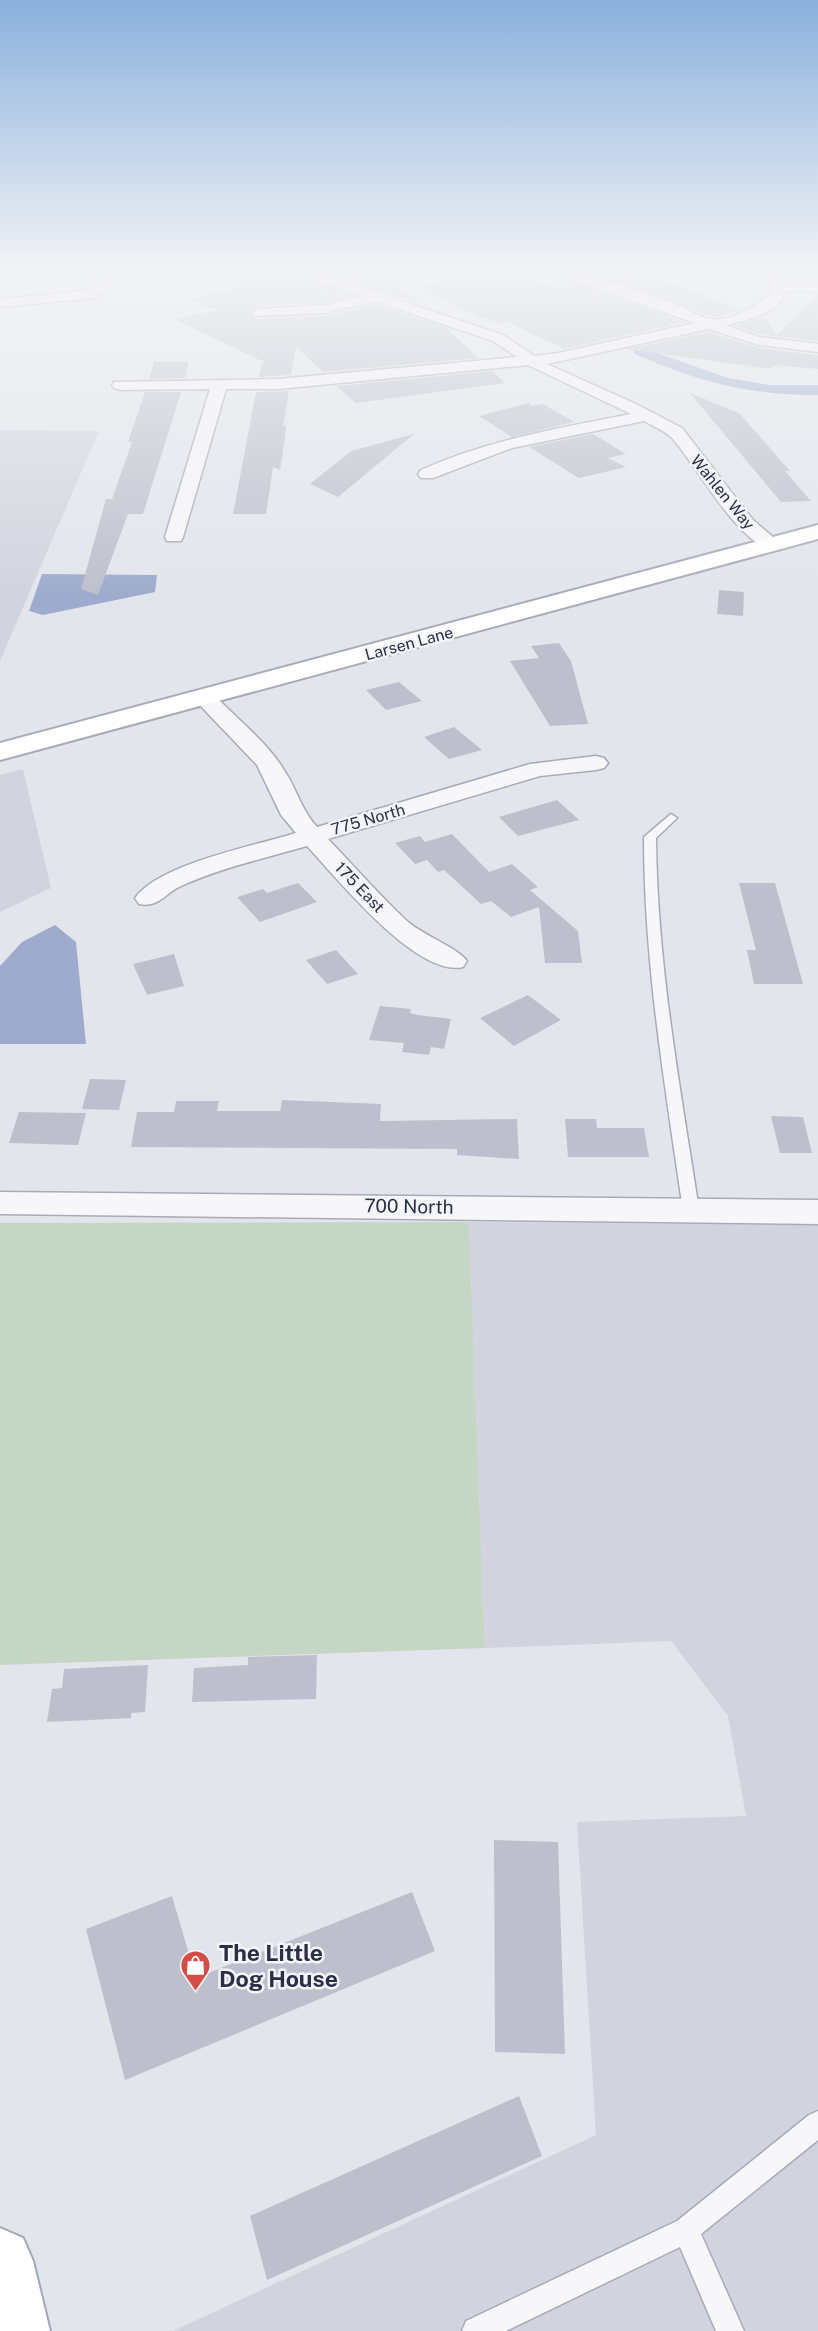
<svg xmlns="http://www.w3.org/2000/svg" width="818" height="2331" font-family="'Public Sans',sans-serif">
  <rect width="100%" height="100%" fill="#e3e5ec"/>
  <path fill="#d1d4de" d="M0,430L99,431L0,661Z
    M23,769L51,888L0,912V775Z
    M469,1222L818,1225V2331H173L596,2135L577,1822L746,1816L728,1716L671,1641L485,1648Z"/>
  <path fill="#c5d6c4" d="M469,1222L485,1648L0,1665V1223Z"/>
  <path fill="#9eabcd" d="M42,574L157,575L155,592L43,615L29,611Z
    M55,925L76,942L86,1044H0V966L22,942Z"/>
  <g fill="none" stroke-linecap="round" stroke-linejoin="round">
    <path fill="#9eabcd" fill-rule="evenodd" d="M411,270H432L494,292L487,296L482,295Z
      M640,347L728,378L770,385H818V395C752,396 695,381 635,354L633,351L635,348Z"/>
  </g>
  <path fill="#bdc0cc" d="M216,270H287L324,285V291L332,288L351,296L325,302L259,306L249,312L254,319L325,316L375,304L445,327L478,358L323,372L296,347L291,375L259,377L262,363H266L174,319L217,310L189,300L246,285L215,274Z
    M475,270H495L559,289L577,284L685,322L564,349L508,322L501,324L483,318L416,288Z
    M618,270L658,278L741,310L717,317L706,315L676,302L601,276Z
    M386,273L420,304L354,282Z
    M818,295V341L760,334L735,326L761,318L767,320L776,336Z
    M709,332L759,348L818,355V369L773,365L771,369L627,349Z
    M154,362H189L185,378L149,379Z
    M492,371L505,383L355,403L337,386Z
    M289,391L283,426H286V430L280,470L273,467L266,514H233L256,392Z
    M145,392H181L143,514H128L98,595L81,589L106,499H112L132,442H128Z
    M690,393L739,413L790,471H785L811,501L781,502Z
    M529,403L532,406L543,404L574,422L512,437L479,416Z
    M414,434L338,497L310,484L351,451Z
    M593,434L626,454L608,458L626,467L579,478L529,447Z
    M719,590L744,592L743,616L717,614Z
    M559,643L571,661L588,724L550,726L510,661L539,658L531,646Z
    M399,682L422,701L386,710L366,690Z
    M454,727L482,750L449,759L424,737Z
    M557,800L579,820L518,836L499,817Z
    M452,834L489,872L512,864L538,887L530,890L578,931L582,963H545L539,907L511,917L491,901L481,904L444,870L438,872L427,860L415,864L395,843L420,836L425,842Z
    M298,883L317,902L260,922L237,897L263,889L267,893Z
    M739,883H775L803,984H754L747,950H756Z
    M336,950L358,974L327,984L306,960Z
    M174,954L184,986L147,995L133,964Z
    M528,995L561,1020L514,1046L480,1018Z
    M380,1006L411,1009L410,1013L418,1015L451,1019L444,1049L431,1047L429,1055L402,1052L404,1043L369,1040Z
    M90,1079L126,1080L119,1110L82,1109Z
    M282,1100L381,1104L380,1121L517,1119L519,1159L457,1155V1149L131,1147L137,1112H174L176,1101H219L217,1111H280Z
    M19,1112L86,1113L78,1145L9,1143Z
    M771,1116L803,1117L812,1153H780Z
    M565,1119H596L597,1128H644L649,1157H568Z
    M317,1655L316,1699L192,1702L194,1668L248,1665V1657Z
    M148,1665L145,1712L131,1713V1718L47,1722L52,1689L62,1688L64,1669Z
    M494,1840L558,1842L565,2054L495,2052Z
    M412,1892L435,1951L125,2080L86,1929L172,1896L196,1978Z
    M519,2096L542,2156L267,2280L250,2216Z"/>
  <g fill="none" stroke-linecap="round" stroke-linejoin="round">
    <defs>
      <path id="lane" d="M671,814L677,818L656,838C657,964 680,1086 699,1210L691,1216L683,1210C665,1086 644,963 644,837Z
        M818,2111V2140L701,2234L744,2331H716L680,2247L506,2331H462L466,2321L677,2221L809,2115Z"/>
      <path id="street" d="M104,270H117L109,289L94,298L0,307V299L86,291L98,284Z
        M289,270H309L503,335L534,356L558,353L695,323L546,270C588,270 635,290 675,304C686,308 698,317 710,319C728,322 768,304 773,287L765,270H778L785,283L818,284V292L786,291C779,314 745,321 725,325L759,337L818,344V352L759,345L709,329L547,364L636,404L682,428L753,520L781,544L772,550C736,541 697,466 672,438C665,431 653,426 644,421L512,448L433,478H421L418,474L421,470C488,440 559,428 631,414L528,365L278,389H226L183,537L181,541H167L165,537L210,389L120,390L114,388L112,385L114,382L278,379L517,357L493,341L375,301L325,313L254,316L252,313L259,309L325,305L360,296Z
        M205,692L213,694C236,718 267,742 284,770C297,789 301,810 317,827L530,764L596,756L604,758L608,763L604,768L596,770L540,776L328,839C355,867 380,896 408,922C423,935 458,948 467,961L463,967C417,978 336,877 307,846C265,858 221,868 181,886C165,893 159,908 139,904L135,898C159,864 254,846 296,833L281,815L257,765L194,699L197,694Z
        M0,1192L818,1200V1224L0,1214Z"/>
      <path id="secondary" d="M818,525V539L0,760V743Z"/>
      <path id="primary" d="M0,2228L23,2238L33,2261L50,2331H0Z"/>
    </defs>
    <use href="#lane" stroke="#a8abb7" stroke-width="3"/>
    <use href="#street" stroke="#a8abb7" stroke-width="3"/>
    <use href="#secondary" stroke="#a8abb7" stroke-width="4"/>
    <use href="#primary" stroke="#a2a7b8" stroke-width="4"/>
    <use href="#lane" fill="#f7f7fa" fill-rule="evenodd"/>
    <use href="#street" fill="#f7f7fa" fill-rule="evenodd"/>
    <use href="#secondary" fill="#fff" fill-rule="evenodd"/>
    <use href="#primary" fill="#fff" fill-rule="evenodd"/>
  </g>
  <linearGradient id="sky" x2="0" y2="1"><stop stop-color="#8ab0dd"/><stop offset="0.45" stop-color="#f2f3f6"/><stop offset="1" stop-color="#f2f3f6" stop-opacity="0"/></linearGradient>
  <rect width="818" height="597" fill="url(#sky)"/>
  <defs>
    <symbol id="shop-pin" viewBox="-11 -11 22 30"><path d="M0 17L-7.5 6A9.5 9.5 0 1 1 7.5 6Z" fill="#d44c46" stroke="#f3f5f9"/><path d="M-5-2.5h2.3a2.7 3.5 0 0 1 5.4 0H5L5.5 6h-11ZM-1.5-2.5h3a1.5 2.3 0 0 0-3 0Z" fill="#fff"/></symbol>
  </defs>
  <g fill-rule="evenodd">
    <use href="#shop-pin" x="178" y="1948" width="35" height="47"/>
  </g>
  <g text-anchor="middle" stroke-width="5" stroke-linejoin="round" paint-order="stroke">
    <g font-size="16" fill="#2a2f45" stroke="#f3f5f9">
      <text transform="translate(723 492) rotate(51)" y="6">Wahlen Way</text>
      <text transform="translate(409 643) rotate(-15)" y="6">Larsen Lane</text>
      <text transform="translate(368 819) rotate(-16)" y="6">775 North</text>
      <text transform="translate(360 887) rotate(46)" y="6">175 East</text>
    </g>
    <g font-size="19" fill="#2a2f45" stroke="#f3f5f9">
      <text transform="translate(409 1206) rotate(1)" y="7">700 North</text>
    </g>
    <g font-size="23" font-weight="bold" fill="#2a2f45" stroke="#f3f5f9" text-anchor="start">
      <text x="219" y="1961">The Little<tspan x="219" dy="26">Dog House</tspan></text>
    </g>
  </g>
</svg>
